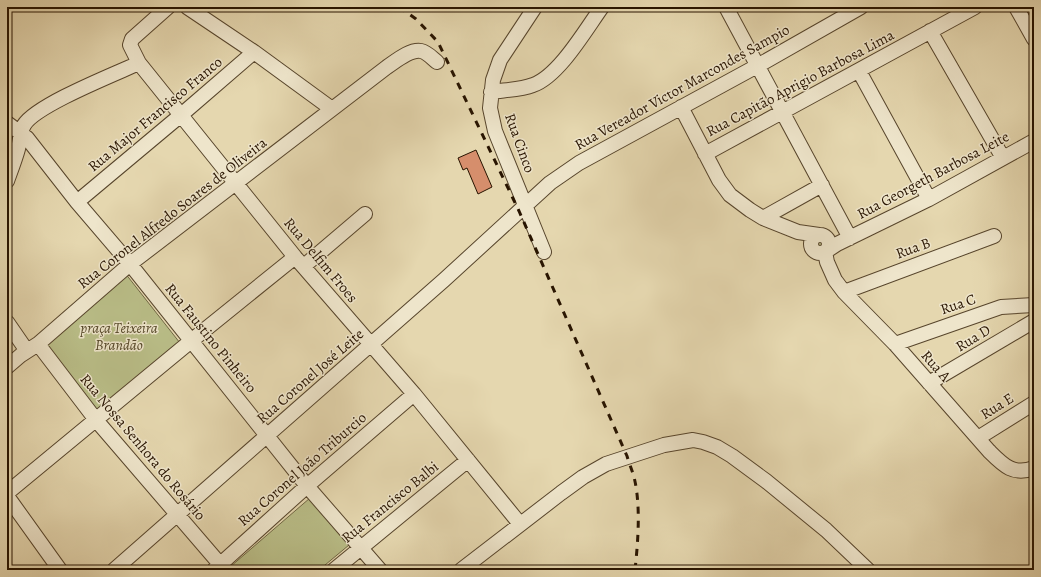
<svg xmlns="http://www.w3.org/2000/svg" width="1041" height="577" font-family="Alegreya,serif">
  <rect width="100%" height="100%" fill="#e5d7af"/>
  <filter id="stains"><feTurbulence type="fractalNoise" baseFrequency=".005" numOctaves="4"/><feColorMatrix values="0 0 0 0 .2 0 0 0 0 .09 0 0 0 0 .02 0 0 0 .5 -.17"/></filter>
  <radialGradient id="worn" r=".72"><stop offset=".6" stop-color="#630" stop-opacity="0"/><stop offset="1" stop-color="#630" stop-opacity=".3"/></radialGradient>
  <path fill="#b9bd87" stroke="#706844" d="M825,237L828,242L820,252L816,251L813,247L814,240Z
    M125,273L180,343L96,412L45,345Z
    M310,498L349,545L319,570H232L230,567Z"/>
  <path fill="#d68e6c" stroke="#281400" d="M476,150L492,187L478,194L467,168L463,170L458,158Z"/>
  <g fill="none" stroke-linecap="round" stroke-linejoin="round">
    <defs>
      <path id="minor" d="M168,7L132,39L130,45L139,63L295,257L414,394L520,524
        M187,7L254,52L332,109
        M535,7L500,60L493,80L490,108L495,131L544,252
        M726,7L850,238
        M1016,7L1034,39
        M930,31L1003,158
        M859,71L929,199
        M491,92C504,90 520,90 533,85C559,76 586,29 602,7
        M681,107L719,180L730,195L750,210L763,218L798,232L819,235
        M7,123L27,138L77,202L130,264L307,486L380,570
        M705,154L975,7
        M7,181C11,170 15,160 18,149C20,141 20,132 24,125C36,105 115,74 139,63
        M77,202L181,115L254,52
        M763,218L822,185
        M811 244a9 9 0 1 1 18 0a9 9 0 1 1-18 0Z
        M828,250L837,244L929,199L1034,141
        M825,252L827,262L835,280L844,292L895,344L989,451C1003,465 1013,476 1034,468
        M304,266L365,214
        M844,292L994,236
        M7,322L27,351
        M38,344L96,420L225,570
        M895,344L1001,307L1034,305
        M7,367L21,355L38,344L130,264L387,67C396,61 410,49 421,51C427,52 432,58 437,62
        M929,383L1034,321
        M978,438L1034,403
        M7,493L191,341L295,257
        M7,496L60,570
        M114,570L444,280L550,183L579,163L759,65L861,7
        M214,570L307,486L414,394
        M334,570L468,460
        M461,570L561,493L583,477L606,464L664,445L693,440L703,442L717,447L732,456L766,481L826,530L868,570"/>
    </defs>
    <use href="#minor" stroke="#57452c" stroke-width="16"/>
    <use href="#minor" stroke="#eee5cb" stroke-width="14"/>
    <path stroke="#281400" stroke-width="3" stroke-dasharray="7 7" stroke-linecap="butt" d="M399,7L416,19L438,42L519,211L627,456C629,463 632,470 634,477C641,505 638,542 635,570"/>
  </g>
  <g text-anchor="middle" stroke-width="3" stroke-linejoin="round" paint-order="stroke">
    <g font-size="15" fill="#281400" stroke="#eee5cb">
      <text transform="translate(800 83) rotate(-28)" y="5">Rua Capitão Aprigio Barbosa Lima</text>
      <text transform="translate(682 87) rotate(-29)" y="5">Rua Vereador Victor Marcondes Sampio</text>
      <text transform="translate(155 114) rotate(-40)" y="5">Rua Major Francisco Franco</text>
      <text transform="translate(520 143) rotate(70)" y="5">Rua Cinco</text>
      <text transform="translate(933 175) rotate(-28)" y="5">Rua Georgeth Barbosa Leite</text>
      <text transform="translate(172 213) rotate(-38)" y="5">Rua Coronel Alfredo Soares de Oliveira</text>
      <text transform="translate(913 248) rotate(-20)" y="5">Rua B</text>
      <text transform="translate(321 260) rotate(50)" y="5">Rua Delfim Froes</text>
      <text transform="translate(958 304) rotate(-19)" y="5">Rua C</text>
      <text transform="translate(211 338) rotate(51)" y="5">Rua Faustino Pinheiro</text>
      <text transform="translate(973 338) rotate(-31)" y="5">Rua D</text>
      <text transform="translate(936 366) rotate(49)" y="5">Rua A</text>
      <text transform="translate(310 376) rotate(-41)" y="5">Rua Coronel José Leite</text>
      <text transform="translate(997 406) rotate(-32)" y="5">Rua E</text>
      <text transform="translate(143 447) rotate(50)" y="5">Rua Nossa Senhora do Rosário</text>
      <text transform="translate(302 469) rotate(-41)" y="5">Rua Coronel João Triburcio</text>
      <text transform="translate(390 502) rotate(-39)" y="5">Rua Francisco Balbi</text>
    </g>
    <g font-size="15" font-style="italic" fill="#544728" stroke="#eee5cb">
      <text x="119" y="333">praça Teixeira<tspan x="119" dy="17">Brandão</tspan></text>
    </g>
  </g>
  <rect width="1041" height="577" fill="none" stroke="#e5d7af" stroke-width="24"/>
  <rect x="8" y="8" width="1025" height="561" fill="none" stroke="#281400" stroke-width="2"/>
  <rect x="12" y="12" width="1017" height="553" fill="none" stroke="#281400"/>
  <rect width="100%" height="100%" filter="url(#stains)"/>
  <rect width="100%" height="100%" fill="url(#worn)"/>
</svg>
